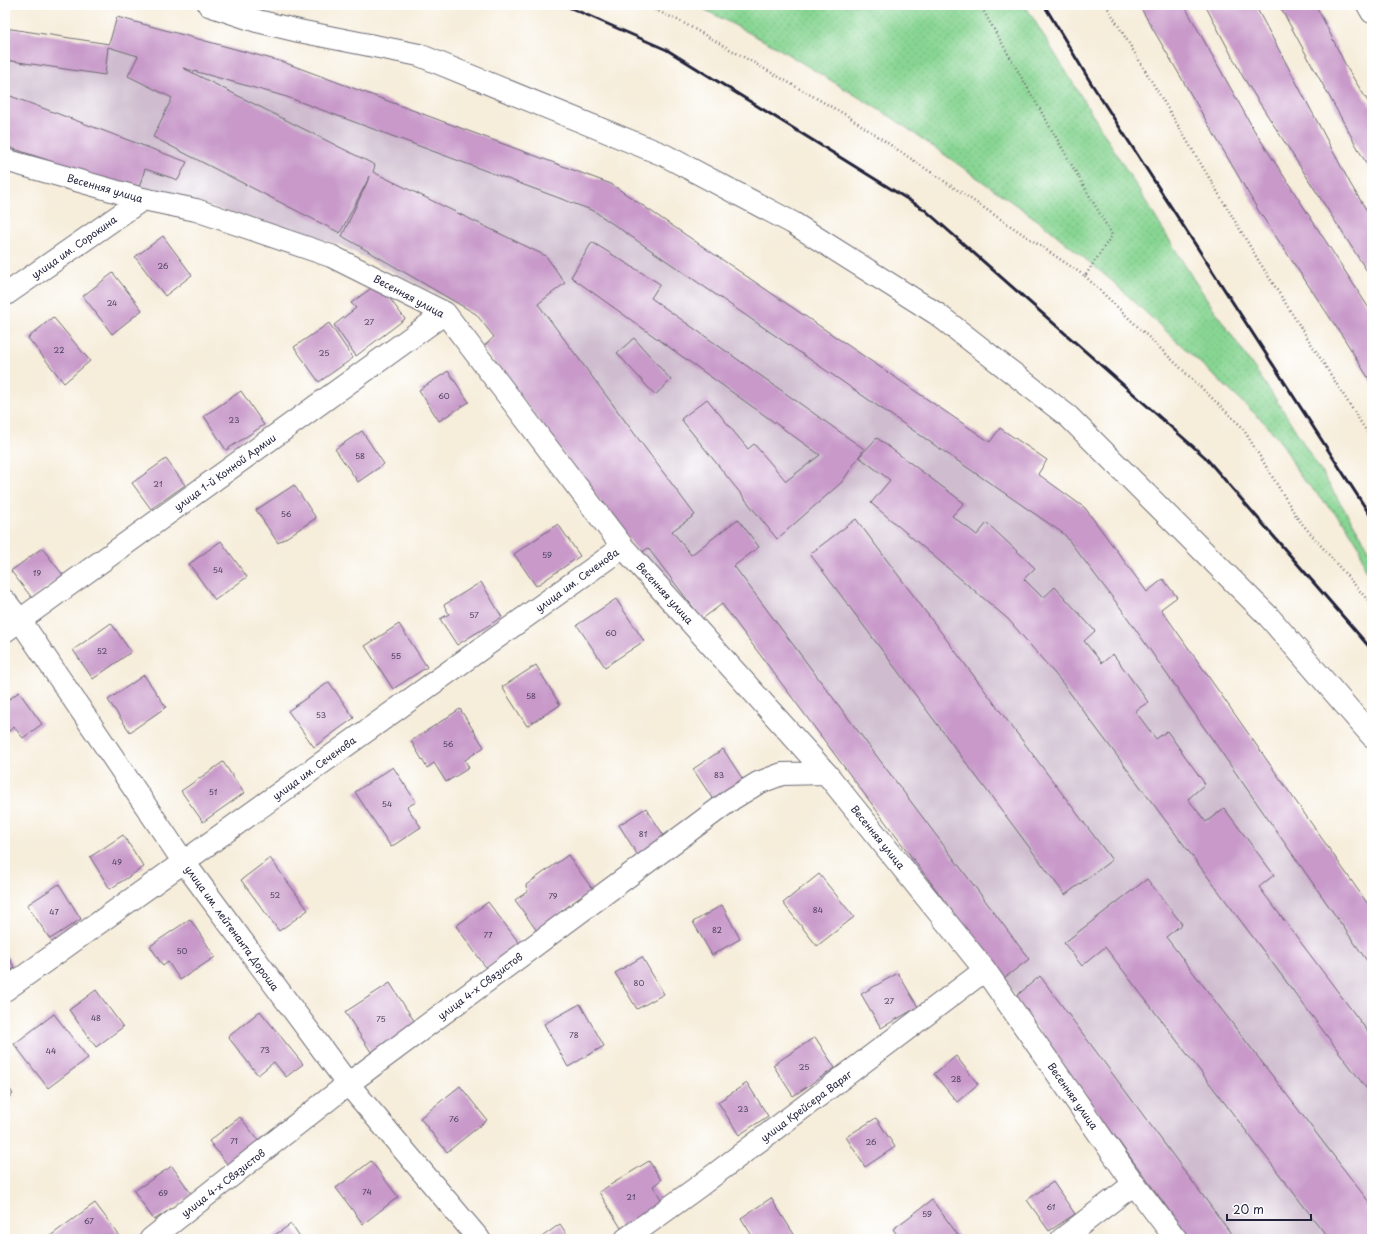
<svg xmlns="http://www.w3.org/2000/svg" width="1377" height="1244" font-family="'Playpen Sans',sans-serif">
  <defs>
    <pattern id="grass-dots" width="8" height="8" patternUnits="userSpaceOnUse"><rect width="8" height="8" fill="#88d593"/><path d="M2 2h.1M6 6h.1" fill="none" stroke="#75b780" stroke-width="1.8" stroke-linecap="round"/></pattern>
  </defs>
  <rect width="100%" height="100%" fill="#fff"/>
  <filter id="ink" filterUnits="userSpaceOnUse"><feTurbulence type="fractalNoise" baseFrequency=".025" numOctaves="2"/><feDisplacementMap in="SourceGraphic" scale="8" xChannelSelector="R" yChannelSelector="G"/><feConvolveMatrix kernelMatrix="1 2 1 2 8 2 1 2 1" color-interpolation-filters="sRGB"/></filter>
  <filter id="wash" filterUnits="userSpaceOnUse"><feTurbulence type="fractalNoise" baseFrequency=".012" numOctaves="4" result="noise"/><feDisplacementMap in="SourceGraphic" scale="16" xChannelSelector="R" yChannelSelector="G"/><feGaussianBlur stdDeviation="0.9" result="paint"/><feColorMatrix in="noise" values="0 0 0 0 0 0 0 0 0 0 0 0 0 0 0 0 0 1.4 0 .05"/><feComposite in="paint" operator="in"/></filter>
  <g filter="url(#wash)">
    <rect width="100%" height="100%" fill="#f6edda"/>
    <path fill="#cfbdcf" d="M117,17L283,62L611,184L989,442L1000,428L1047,460L1038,474L1085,508L1146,591L1163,579L1177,597L1161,609L1372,910V1239H1191L1003,979L722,604L702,619L640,554L483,347L494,337L476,314L340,245L173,196L5,152V28L109,44Z"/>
    <path fill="url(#grass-dots)" stroke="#557c67" d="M696,5H1025L1194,280L1283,410L1372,554V582L1365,569L1359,546L1346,525L1300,476L1285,448L1267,425L1112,281L1043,224L891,117L776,47Z"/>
    <g id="blocks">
      <path fill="#c899c9" d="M1139,5H1184L1254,130L1372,313V384L1345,340L1258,210Z
        M1205,5H1255L1351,185L1372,219V279L1243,77Z
        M1279,5H1316L1347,68L1372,108V174Z
        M117,17L283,62L611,184L990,442L1000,428L1047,460L1038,474L1085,508L1147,592L1163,579L1177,597L1161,609L1372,910V968L1122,610L1064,534L594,211L287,97L183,68L375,165L373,172L546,256L565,283L538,304L695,515L672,531L691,555L738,519L759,547L734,566L1029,959L1003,979L722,604L702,619L648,548L640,554L483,347L494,337L476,314L342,236L370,176L340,233L153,137L172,98L128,76L138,56L108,47L105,75L5,60V28L109,44Z
        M5,94L187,162L178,180L145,169L138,190L5,146Z
        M163,236L192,275L165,296L135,257Z
        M592,242L660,284L651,298L864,449L842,482L777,539L681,419L707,399L748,449L754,444L786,481L820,455L571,277Z
        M113,273L142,310L112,334L83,296Z
        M378,283L405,319L356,356L334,325L356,308L351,303Z
        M53,317L90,361L64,383L28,338Z
        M329,323L353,358L319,382L294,347Z
        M634,338L671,380L655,395L617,353Z
        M448,371L469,402L439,421L419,390Z
        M241,391L264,425L226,450L204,416Z
        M362,431L384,464L358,482L335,449Z
        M877,438L964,503L952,516L977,535L987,523L1035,568L1024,579L1043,598L1055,587L1095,631L1084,641L1102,663L1113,654L1148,702L1135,711L1156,739L1167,731L1205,784L1188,799L1206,822L1224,808L1274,875L1259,887L1372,1037V1096L1061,681L1008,619L871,503L890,480L859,457Z
        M166,459L185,485L151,509L132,483Z
        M294,485L316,518L278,543L256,510Z
        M856,519L1112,860L1065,895L810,554Z
        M558,524L580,556L536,586L514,554Z
        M221,541L247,577L215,600L189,564Z
        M42,548L63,575L32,598L11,571Z
        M481,582L502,617L457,645L440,619L449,614L444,605Z
        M616,599L644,641L605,667L577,625Z
        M111,623L131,652L93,679L73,650Z
        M399,624L427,667L393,689L365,646Z
        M536,665L560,705L527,726L502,687Z
        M144,675L166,707L130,732L108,700Z
        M329,682L354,718L314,747L288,711Z
        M19,692L42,724L23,738L14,727L5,734V702Z
        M460,709L484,747L465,760L469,768L446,782L434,763L427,768L411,741Z
        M723,749L744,781L714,801L693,769Z
        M223,762L244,793L203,822L181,791Z
        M393,767L416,802L407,807L421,827L391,847L355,792Z
        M646,808L668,842L640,859L619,825Z
        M123,835L144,867L110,889L90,857Z
        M568,855L593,890L537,931L515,900L527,892L526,885Z
        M270,858L308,910L279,931L241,880Z
        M819,874L854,917L817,946L783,903Z
        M1147,879L1182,924L1166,937L1372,1206V1239H1329L1105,947L1082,966L1064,943Z
        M59,884L81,919L50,939L27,905Z
        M488,902L520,944L487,969L456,926Z
        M722,905L740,939L712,955L693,922Z
        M190,919L215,957L180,980L168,962L163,966L150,946Z
        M5,952L15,968L5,974Z
        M642,957L664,994L637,1009L615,973Z
        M898,973L918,1007L881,1028L861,994Z
        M1040,976L1235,1239H1190L1014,998Z
        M390,983L418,1027L373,1055L345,1012Z
        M96,990L123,1027L96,1047L69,1010Z
        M580,1004L604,1046L568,1067L544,1024Z
        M260,1011L303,1064L286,1077L274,1062L258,1075L228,1037Z
        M54,1014L88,1058L48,1088L14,1044Z
        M815,1037L835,1068L793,1096L773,1065Z
        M956,1056L978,1084L957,1102L934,1074Z
        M5,1082L13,1094L5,1100Z
        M747,1083L768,1116L739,1135L718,1102Z
        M460,1086L487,1120L447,1152L420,1118Z
        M240,1117L259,1141L228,1165L209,1141Z
        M876,1118L895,1147L865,1167L846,1137Z
        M371,1161L398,1197L363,1224L336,1188Z
        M649,1161L661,1180L653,1186L663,1202L621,1228L599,1192Z
        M172,1166L192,1195L154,1220L134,1191Z
        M1053,1182L1075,1214L1049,1231L1027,1200Z
        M771,1198L797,1239H754L741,1218Z
        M932,1200L961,1239H900L893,1229Z
        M95,1203L122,1239H46Z
        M291,1224L301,1239H269Z
        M560,1224L570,1239H539Z"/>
    </g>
  </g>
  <g filter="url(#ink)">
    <use href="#blocks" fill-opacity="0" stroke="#6c6973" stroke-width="1"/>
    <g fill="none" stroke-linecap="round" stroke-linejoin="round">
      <defs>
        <path id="minor" d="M209,5L257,21L299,31L419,55L664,155L793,223L937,314L1069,417L1269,617L1372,736
          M1368,5L1372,12
          M5,160L143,199L196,210L331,256L445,313L623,547L826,773L985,970L1134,1184L1176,1239
          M5,295L143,199
          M5,601L20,620L183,861L348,1084L479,1239
          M5,631L445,313
          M5,990L623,547
          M151,1239L348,1084L732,799L758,783L782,774L826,773
          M626,1239L698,1187L985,970
          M1062,1239L1134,1184"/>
      </defs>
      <use href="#minor" stroke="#6c6973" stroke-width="24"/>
      <path stroke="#6c6973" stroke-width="2.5" stroke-dasharray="1 3" stroke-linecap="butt" d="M644,5L680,21L846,115L1085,276L1112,235L980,5
        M1106,5L1260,263L1372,440
        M1085,276L1242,427L1298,519L1372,605"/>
      <use href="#minor" stroke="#fff" stroke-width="22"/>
      <path stroke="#22223b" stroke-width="3" d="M564,5L667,50L925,210L1205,457L1372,650
        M1044,5L1091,83L1372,518"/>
    </g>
  </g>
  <g text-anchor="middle" stroke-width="3" stroke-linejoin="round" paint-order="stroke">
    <g font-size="8" fill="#4c405e">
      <text x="163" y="269">26</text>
      <text x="112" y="306">24</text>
      <text x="369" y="325">27</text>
      <text x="59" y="353">22</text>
      <text x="324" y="356">25</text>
      <text x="444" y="399">60</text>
      <text x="234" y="423">23</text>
      <text x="360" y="459">58</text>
      <text x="158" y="487">21</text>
      <text x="286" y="517">56</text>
      <text x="547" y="558">59</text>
      <text x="218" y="573">54</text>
      <text x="37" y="576">19</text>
      <text x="474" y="618">57</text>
      <text x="611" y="636">60</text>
      <text x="102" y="654">52</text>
      <text x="396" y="659">55</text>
      <text x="531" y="699">58</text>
      <text x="321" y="718">53</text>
      <text x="448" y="747">56</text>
      <text x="719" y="778">83</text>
      <text x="213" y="795">51</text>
      <text x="387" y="807">54</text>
      <text x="643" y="837">81</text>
      <text x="117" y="865">49</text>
      <text x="275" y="898">52</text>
      <text x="553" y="899">79</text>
      <text x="818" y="913">84</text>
      <text x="54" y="915">47</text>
      <text x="717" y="933">82</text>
      <text x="488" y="938">77</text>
      <text x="182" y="954">50</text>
      <text x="639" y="986">80</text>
      <text x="889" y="1004">27</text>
      <text x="96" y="1021">48</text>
      <text x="381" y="1022">75</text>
      <text x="574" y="1038">78</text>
      <text x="265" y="1053">73</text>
      <text x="51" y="1054">44</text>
      <text x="804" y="1070">25</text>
      <text x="956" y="1082">28</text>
      <text x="743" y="1112">23</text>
      <text x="454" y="1122">76</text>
      <text x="234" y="1144">71</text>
      <text x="871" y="1145">26</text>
      <text x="367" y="1195">74</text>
      <text x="163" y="1196">69</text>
      <text x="631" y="1200">21</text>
      <text x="1051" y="1210">61</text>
      <text x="927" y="1217">59</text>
      <text x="89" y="1224">67</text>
    </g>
    <g font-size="10" fill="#22223b" stroke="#fff">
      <text transform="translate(105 188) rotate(16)" y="4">Весенняя улица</text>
      <text transform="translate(74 247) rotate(-35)" y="4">улица им. Сорокина</text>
      <text transform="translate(409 296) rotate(28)" y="4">Весенняя улица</text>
      <text transform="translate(225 472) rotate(-36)" y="4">улица 1-й Конной Армии</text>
      <text transform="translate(577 580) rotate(-36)" y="4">улица им. Сеченова</text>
      <text transform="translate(665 593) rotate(48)" y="4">Весенняя улица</text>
      <text transform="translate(314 768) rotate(-36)" y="4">улица им. Сеченова</text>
      <text transform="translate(878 837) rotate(51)" y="4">Весенняя улица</text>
      <text transform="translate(232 928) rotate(54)" y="4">улица им. лейтенанта Дороша</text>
      <text transform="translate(480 986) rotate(-37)" y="4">улица 4-х Связистов</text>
      <text transform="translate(1073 1096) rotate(55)" y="4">Весенняя улица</text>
      <text transform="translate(806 1106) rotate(-37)" y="4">улица Крейсера Варяг</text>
      <text transform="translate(223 1183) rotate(-38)" y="4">улица 4-х Связистов</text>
    </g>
  </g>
  <rect width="1377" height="1244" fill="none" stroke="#fff" stroke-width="20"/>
  <path d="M1227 1214v6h84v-6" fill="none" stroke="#22223b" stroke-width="2"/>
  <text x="1233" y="1214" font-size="12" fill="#22223b" stroke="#ffffff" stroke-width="3" paint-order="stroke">20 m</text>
</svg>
